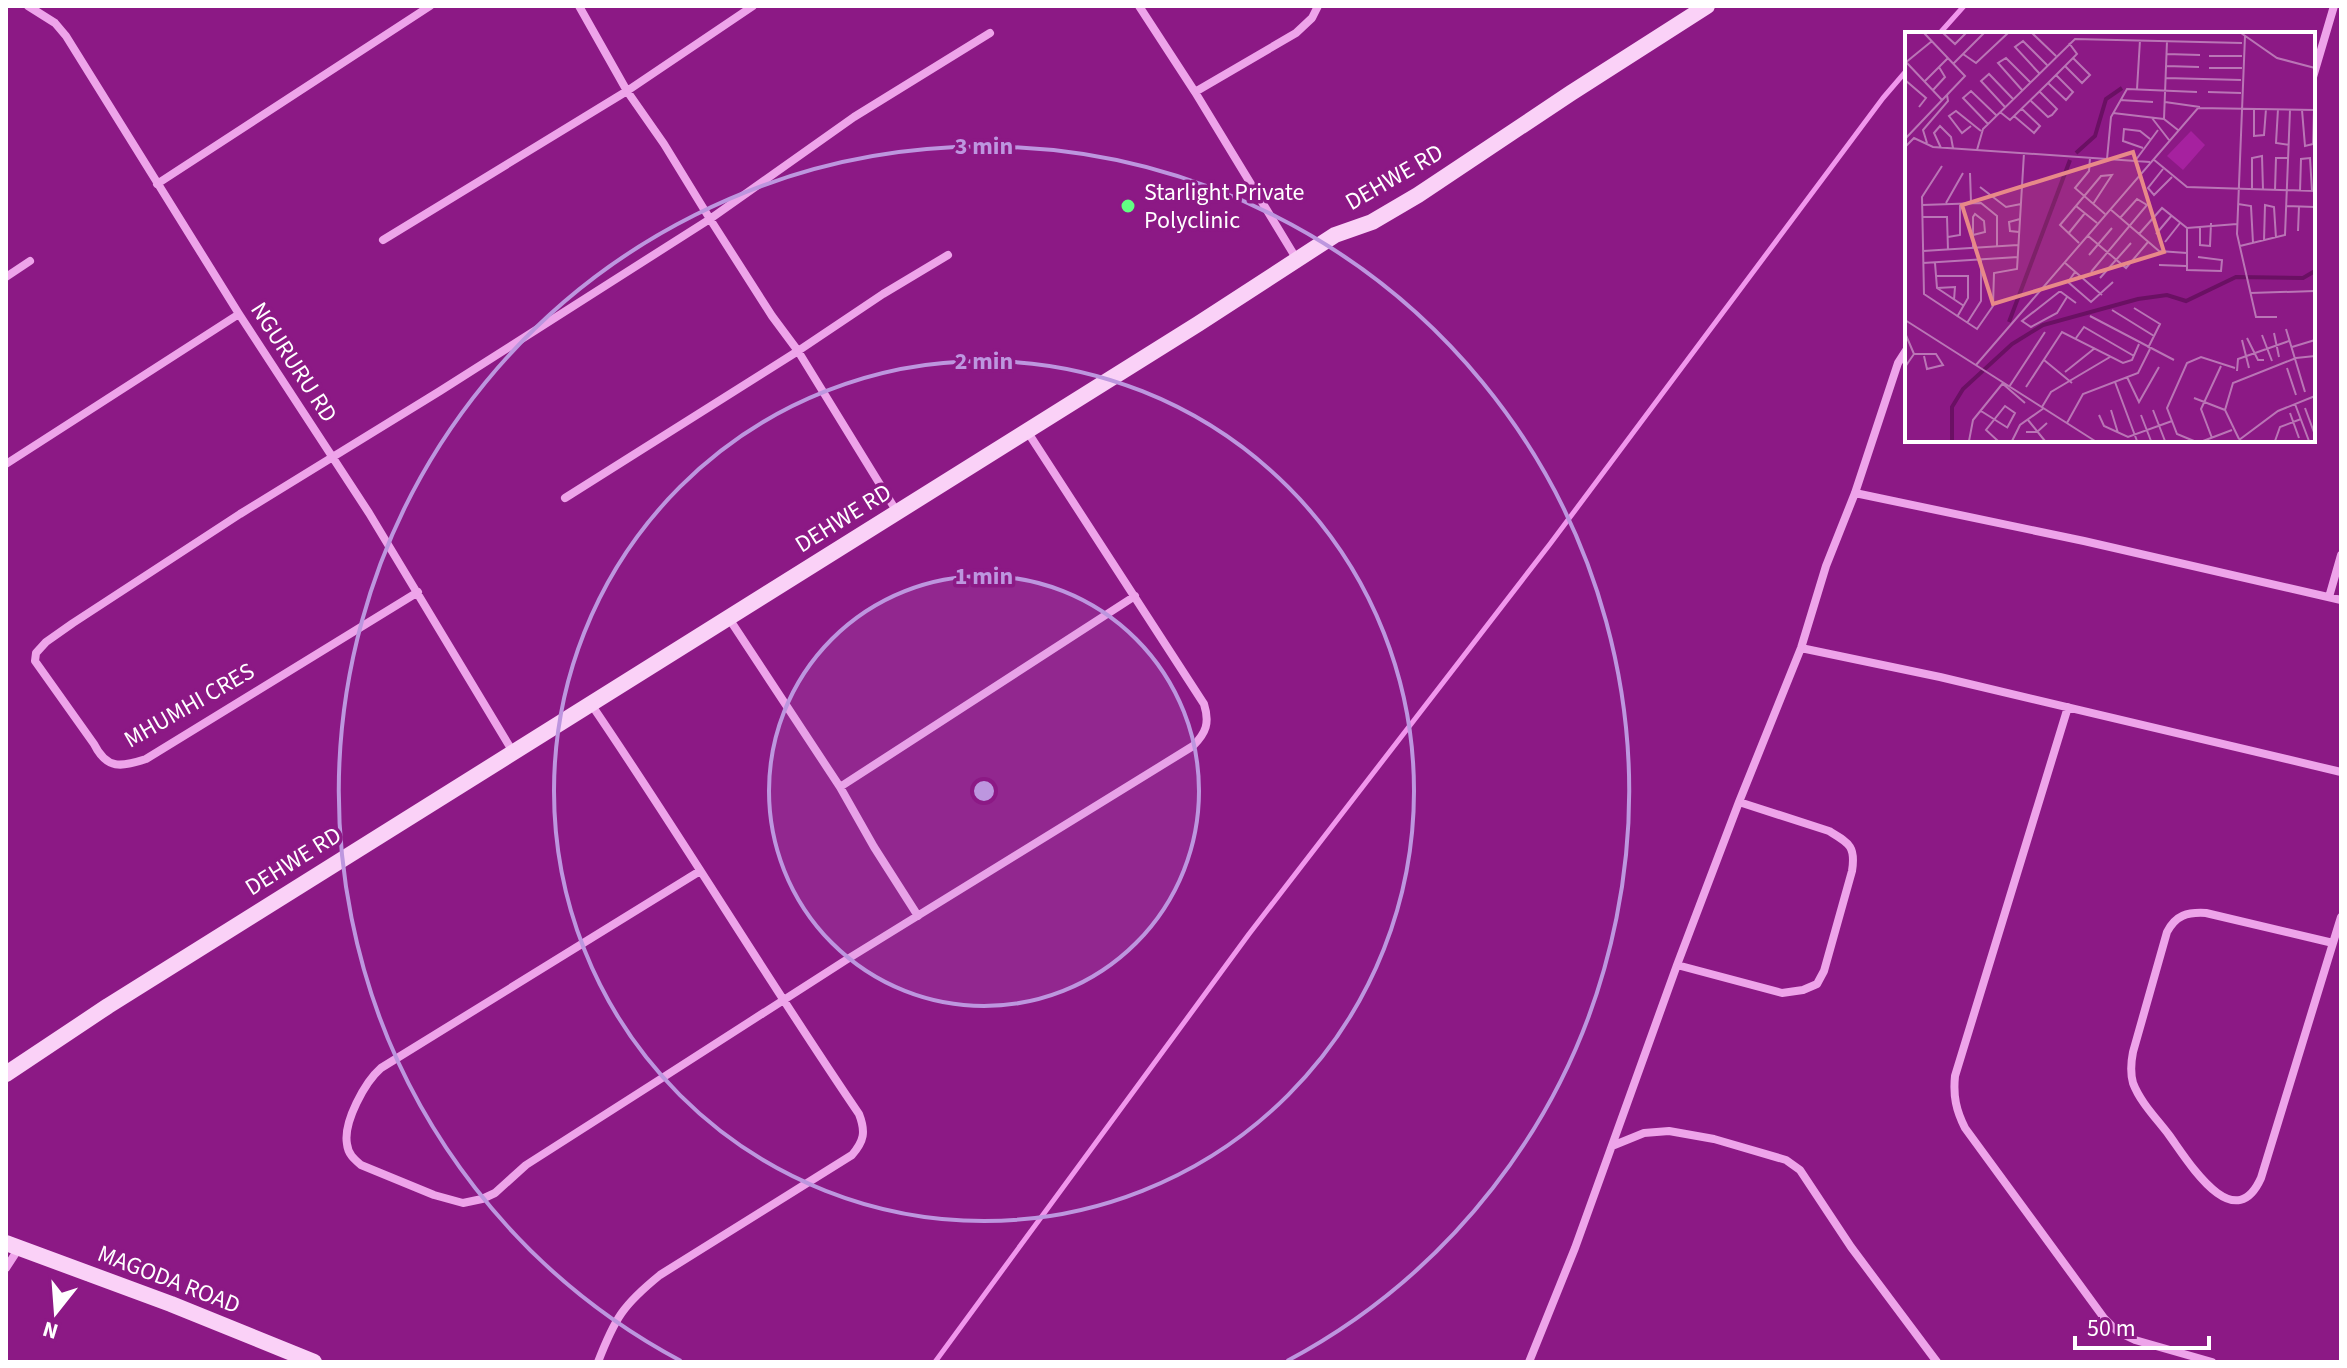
<svg xmlns="http://www.w3.org/2000/svg" width="2347" height="1368" font-family="'Source Sans 3',sans-serif">
  <rect width="100%" height="100%" fill="#8c1985"/>
  <g fill="none" stroke-linecap="round" stroke-linejoin="round">
    <path stroke="#f196ed" stroke-width="5" d="M1939,34L1964,6
      M935,1362L1249,934L1550,544L1883,98L1907,70"/>
    <path stroke="#eea4ea" stroke-width="8" d="M28,6L55,23L66,36L239,314L369,513L513,752
      M579,6L627,91L664,144L710,219L772,316L798,351L897,512
      M1139,6L1195,92L1296,258
      M2313,77L2334,6
      M1195,92L1296,33L1312,18L1318,6
      M157,184L430,6
      M383,240L627,91L753,6
      M6,277L30,261
      M6,464L239,314
      M1855,493L2084,541L2341,600
      M565,498L798,351L883,294L948,255
      M418,592L146,759C121,767 107,770 94,744L35,661L36,653L46,642L73,623L240,514L440,391L710,219L854,117L990,33
      M2329,597L2341,555
      M728,617L840,787L874,847L918,916
      M1801,648L1940,677L2341,772
      M591,704C683,839 767,979 859,1114C866,1132 864,1141 852,1155L660,1275C623,1305 615,1318 598,1362
      M2068,707L1955,1076C1953,1096 1956,1110 1965,1128L2104,1318L2118,1332L2135,1340L2212,1362
      M840,787L1135,596
      M700,871L381,1068C365,1082 343,1122 347,1144C348,1154 354,1159 361,1165L434,1195L463,1203L482,1199L495,1193L526,1165L659,1080L846,960L1193,746C1206,733 1210,723 1204,704L1027,431
      M2333,943L2206,913C2187,912 2176,915 2167,932L2133,1052C2131,1062 2130,1072 2133,1083C2140,1102 2157,1119 2169,1135C2188,1161 2234,1238 2261,1178L2333,943L2341,917
      M1677,965L1782,993L1803,990L1817,984L1824,971L1852,871C1856,846 1849,843 1829,831L1739,802
      M1612,1146L1644,1133L1669,1131L1714,1139L1786,1160L1800,1170L1851,1247L1937,1362
      M6,1268L19,1248
      M1529,1362L1575,1248L1677,965L1739,802L1801,648L1826,566L1855,493L1898,363L1907,349"/>
    <path stroke="#fad1f7" stroke-width="16" d="M6,1074L108,1006L1198,324L1335,235L1372,222L1418,195L1571,93L1707,6
      M6,1243L171,1304L314,1362"/>
  </g>
  <circle cx="984" cy="791" r="215" fill="#bd96df" fill-opacity=".12"/>
  <g fill="none" stroke="#bd96df" stroke-width="4">
    <circle cx="984" cy="791" r="215"/>
    <circle cx="984" cy="791" r="430"/>
    <path d="M681 1361A645 645 0 1 1 1287 1361"/>
  </g>
  <circle fill="#61ff83" stroke="#8c1985" stroke-width="3" cx="1128" cy="206" r="8"/>
  <g text-anchor="middle" stroke-width="7" stroke-linejoin="round" paint-order="stroke">
    <g font-size="24" fill="#fff" stroke="#8c1985">
      <text transform="translate(1394 177) rotate(-30)" y="8">DEHWE RD</text>
      <text transform="translate(294 362) rotate(57)" y="8">NGURURU RD</text>
      <text transform="translate(843 518) rotate(-32)" y="8">DEHWE RD</text>
      <text transform="translate(189 705) rotate(-30)" y="8">MHUMHI CRES</text>
      <text transform="translate(293 861) rotate(-32)" y="8">DEHWE RD</text>
      <text transform="translate(169 1279) rotate(21)" y="8">MAGODA ROAD</text>
    </g>
    <g font-size="24" fill="#fff" stroke="#8c1985" text-anchor="start">
      <text x="1144" y="200">Starlight Private<tspan x="1144" dy="28">Polyclinic</tspan></text>
    </g>
  </g>
  <g transform="translate(1905 32)">
    <rect width="410" height="410" fill="#8c1985"/>
    <path d="M286,99L300,113L278,138L262,124Z" fill="#a6219f"/>
    <path fill="none" stroke="#6a1063" stroke-width="4" d="M171,121L190,104L201,67L217,56M104,290L165,128M47,409V375L58,357L107,312L138,293L233,267L262,263L281,269L331,245L398,246L410,239"/>
    <path fill="none" stroke="#ba75b6" stroke-width="2" d="M38,1L50,12L61,1M127,1L151,24M336,1L372,26L410,36M340,4L332,202L351,285H372M262,9L259,87L273,98M58,22L71,31L103,1M261,22L295,23M304,24H337M1,30L37,68M0,31L27,9M48,32L79,1M160,34L177,51L185,43L168,26M261,34L294,35M304,36H337M134,41L110,15L118,9L142,33M261,46L336,48M0,48L21,66L14,75M20,49L43,26M143,51L161,68L168,60L151,43M232,57L235,8M28,58L40,45L34,35M117,58L93,31L101,26L125,50M303,60L336,61M215,68L248,70M126,69L143,85L147,83L152,77L135,60M260,70L295,75M100,75L76,49L84,42L108,67M349,77V104L359,103L361,77M373,77L371,111L384,113M397,78L400,114L408,112L409,78M95,80L105,88L143,51L172,22L164,11M208,81L259,87M109,84L129,101L135,94L117,77M247,86L264,108M83,92L58,66L66,59L91,83M66,94L57,101L44,84L51,79L76,99M0,107L60,44L19,1M22,111L18,98L43,69L42,63M0,115L9,106L28,115L245,130M36,116L29,101L35,94L46,105L48,116M238,116L218,109L219,97L235,99L245,107M72,118L78,97L170,7L337,11M185,126L184,139L170,156L200,182M202,127L206,85L222,57L292,60M248,127L282,155L410,159M230,129L253,98M37,134L17,165L19,262L72,297L88,274L89,241L112,237L119,121M258,137L243,156L249,163L267,145M65,141L66,170M75,155L101,175L116,172M347,157V126L357,124L358,158M370,158L371,126H383M395,159L396,127L405,126L407,159M41,171L58,141M333,172L346,174L348,211M17,173L76,171L92,184V215M171,174L192,191M381,174L410,175M205,177L254,219L282,221M17,185H42L43,218M282,196V238L316,239L317,228L293,225M295,196V213L305,214L306,191M393,199L394,174M114,200L105,199L104,190L115,187M163,202L180,181M234,202L257,176L282,196L332,192M251,202L267,183M68,203L80,200L79,189L70,182L68,185V216M182,203L221,236L243,210M43,205L55,203V171M359,209L360,173L369,175L371,206M260,210L275,191M174,211L155,193L196,144L207,143L188,172M335,214L380,203L385,78M18,219L113,213M184,223L207,196M159,230L197,263M18,231L113,225M30,231L32,256L59,274M254,233L281,234M170,240L163,250L186,270L208,250M186,240L242,173L232,167L215,186M31,244H63V266L52,285M195,246L226,211M32,256L50,255L49,268M345,261L410,259M162,265L152,281L126,295L117,289L154,260H156L171,271M229,276L255,292L243,316M207,278L249,304M185,284L269,328M0,288L190,409M62,291L76,269V228M381,297L400,360M0,301L9,322L0,335M369,301L374,325M357,303L367,329M171,306L179,295L229,324M342,306L353,328H359M337,308L344,336M387,315L410,308M9,322H31L38,333L22,337L19,324M139,328L167,351M71,333L293,76L410,78M382,336L391,363M332,339L333,327L384,309M160,340L190,316M222,345L234,370L254,335M210,350L232,409M98,352L120,371M104,355L140,300M121,355L157,300L218,331L227,328L234,312M289,366L320,378M390,372L404,409M137,375L146,360L205,325M400,376L410,403M206,378L213,401M248,378L260,409M76,379L103,396M385,381L394,406M194,383L199,394L223,405L267,389M236,383L246,409M123,388L140,409M162,391L178,362L233,341L245,317M121,400H132L142,391M307,406L296,377L316,334M334,407L320,378L328,351L391,326L410,324M334,408L373,379L410,364M64,409L68,388L98,351M93,409L81,398L100,374L110,381L102,396M107,409L115,393L139,376M289,409L272,402L262,376L282,331L296,325L330,336M298,409L327,398M370,409L375,395L396,387"/>
    <path fill="#e88989" fill-opacity="0.15" stroke="#e88989" stroke-width="4" d="M228,120L259,220L88,272L57,173Z"/>
    <rect width="410" height="410" fill="none" stroke="#fff" stroke-width="4"/>
  </g>
  <circle cx="984" cy="791" r="12" fill="#bd96df" stroke="#8c1985" stroke-width="4"/>
  <g font-size="24" text-anchor="middle" font-weight="bold" fill="#bd96df" stroke="#8c1985" stroke-width="7" stroke-linejoin="round" paint-order="stroke">
    <text x="984" y="154">3 min</text>
    <text x="984" y="369">2 min</text>
    <text x="984" y="584">1 min</text>
  </g>
  <rect width="2347" height="1368" fill="none" stroke="#ffffff" stroke-width="16"/>
  <g transform="translate(56 1312) rotate(197)" stroke="#8c1985" stroke-width="6" paint-order="stroke">
  <path d="M0-6L14 30L0 20L-14 30Z" fill="#ffffff"/>
  <text y="-12" font-size="22" font-weight="bold" text-anchor="middle" fill="#ffffff">N</text>
  </g>
  <path d="M2075 1336v12h134v-12" fill="none" stroke="#ffffff" stroke-width="4"/>
  <text x="2087" y="1336" font-size="24" fill="#ffffff" stroke="#8c1985" stroke-width="6" paint-order="stroke">50 m</text>
</svg>
